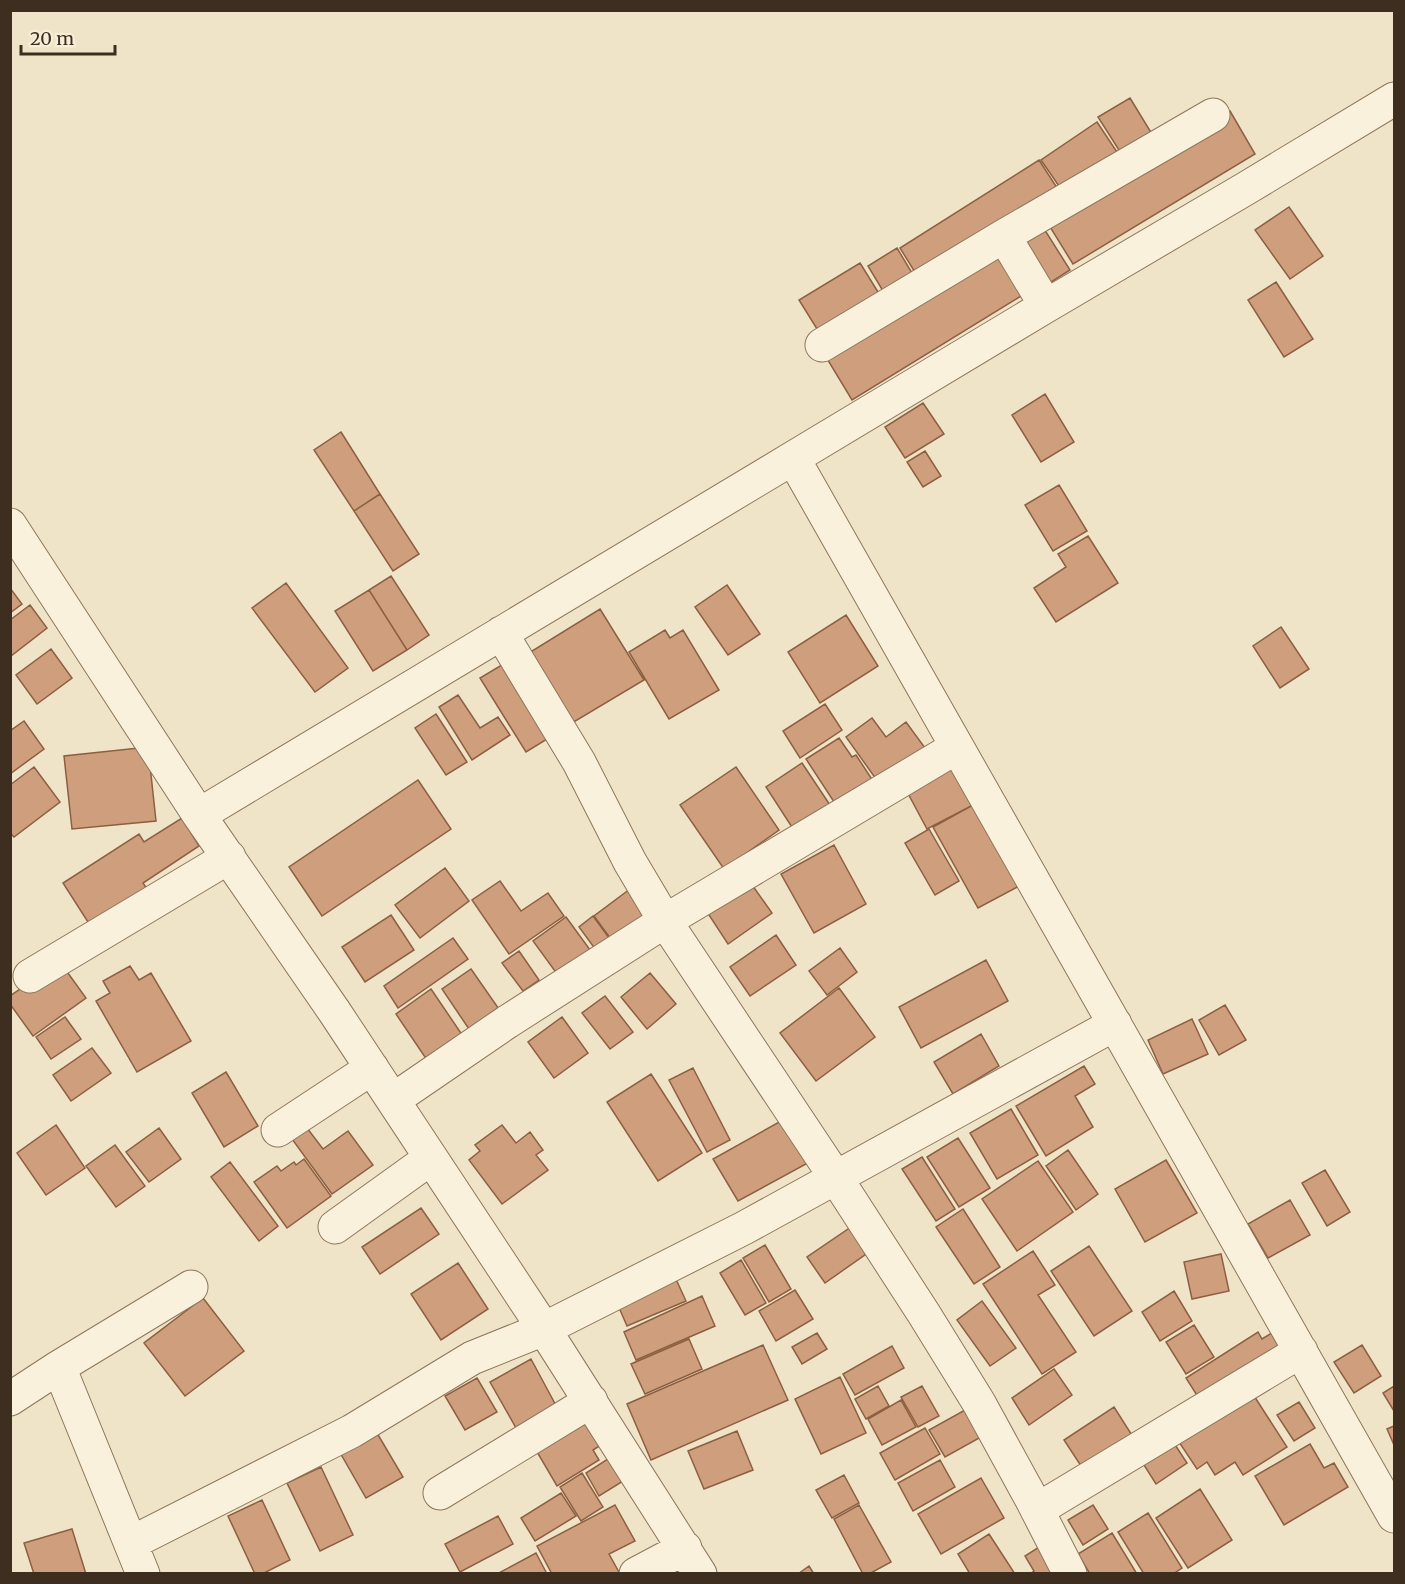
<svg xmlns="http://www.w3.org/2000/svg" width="1405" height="1584" font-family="Merriweather,serif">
  <rect width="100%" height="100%" fill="#f0e4c8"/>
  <path fill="#cf9f7d" stroke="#8d5f41" stroke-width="1.5" d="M1130,98L1155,139L1124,158L1098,117Z
    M1230,111L1255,154L1073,264L1047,222Z
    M1097,122L1119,155L1063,192L1041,160Z
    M1039,160L1061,194L921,282L900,248Z
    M1289,207L1323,256L1290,279L1255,230Z
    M1041,224L1070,270L1045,286L1016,240Z
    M997,246L1026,293L852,400L823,352Z
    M897,248L918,283L889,301L868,266Z
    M860,263L883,300L822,337L799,300Z
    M1276,282L1313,339L1284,357L1248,300Z
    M1045,394L1074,442L1041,462L1012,415Z
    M923,403L944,434L905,458L885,427Z
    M341,432L380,494L354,511L314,450Z
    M925,451L941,476L923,487L907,462Z
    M1059,485L1087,531L1053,551L1025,505Z
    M380,494L419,554L393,571L354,511Z
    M1088,536L1118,583L1056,622L1034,588L1066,567L1058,554Z
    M391,576L429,635L407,650L369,590Z
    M286,583L348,668L315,692L252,608Z
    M727,585L760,634L728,655L695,607Z
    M10,588L22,604L10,613Z
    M369,590L407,650L373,671L335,611Z
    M30,605L47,628L11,656L10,620Z
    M600,609L644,680L567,726L524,656Z
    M846,615L878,666L820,703L788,652Z
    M1281,627L1309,669L1280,688L1253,646Z
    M665,630L670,638L683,630L719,690L669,719L629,652Z
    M51,649L72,678L37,704L16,675Z
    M512,659L557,733L526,752L480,678Z
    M458,695L480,728L498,717L510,735L472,760L439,707Z
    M825,704L842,730L800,758L783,731Z
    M436,714L467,762L446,775L415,728Z
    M872,718L886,737L906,722L928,752L881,786L846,737Z
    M24,721L44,749L10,774V731Z
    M839,738L852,757L856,755L877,787L840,811L806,759Z
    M148,747L156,821L72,829L64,756Z
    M949,761L973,805L927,829L904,786Z
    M802,763L834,811L797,835L766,787Z
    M34,767L60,802L14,837L10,833V785Z
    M736,767L779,830L724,869L680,805Z
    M418,780L451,829L322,916L289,867Z
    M973,805L1019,886L978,908L933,827Z
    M182,818L199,846L143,883L152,896L95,933L63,883L139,834L144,842Z
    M929,829L959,881L935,895L905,843Z
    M834,845L866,904L814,933L781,874Z
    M445,868L469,901L420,938L395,905Z
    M500,881L521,911L548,893L564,916L509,954L472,900Z
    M750,882L772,913L728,944L707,912Z
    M630,889L653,919L616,946L594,916Z
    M391,915L414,950L365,982L342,947Z
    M593,916L615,946L601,957L579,927Z
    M566,917L596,958L563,982L533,941Z
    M776,935L796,965L750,996L730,967Z
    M453,938L468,959L398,1008L384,986Z
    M840,948L857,972L827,995L809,971Z
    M519,951L539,980L523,991L502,963Z
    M986,960L1008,1001L921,1048L899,1007Z
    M60,962L86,998L33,1036L10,1004V996Z
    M130,966L139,980L151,973L191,1041L137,1072L96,1001L110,993L103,981Z
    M471,969L501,1012L471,1032L442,989Z
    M650,973L676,1004L647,1029L621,997Z
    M839,988L875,1037L816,1081L780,1033Z
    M431,989L469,1045L433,1069L396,1014Z
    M605,996L633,1032L610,1049L582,1013Z
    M1225,1005L1246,1040L1219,1055L1199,1020Z
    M65,1017L81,1039L51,1059L36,1037Z
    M562,1017L588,1053L554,1078L528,1042Z
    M1192,1019L1208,1054L1163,1074L1148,1040Z
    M981,1034L999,1066L953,1094L934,1062Z
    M92,1048L111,1073L71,1101L53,1075Z
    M1084,1066L1095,1084L1075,1096L1093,1127L1046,1156L1016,1106Z
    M693,1068L730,1140L707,1152L669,1080Z
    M226,1072L258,1126L224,1147L192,1093Z
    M651,1074L702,1153L658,1181L607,1102Z
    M1011,1109L1038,1155L997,1179L970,1133Z
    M790,1116L817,1158L738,1201L713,1159Z
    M56,1125L85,1168L46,1195L17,1153Z
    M502,1125L516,1143L530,1132L543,1150L536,1155L548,1170L502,1204L469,1160L480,1151L475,1145Z
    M159,1128L181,1159L149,1182L126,1152Z
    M307,1128L323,1149L348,1131L373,1165L332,1194L292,1139Z
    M958,1138L990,1188L959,1207L927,1157Z
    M115,1145L145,1186L116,1207L86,1166Z
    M1068,1150L1098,1194L1076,1210L1046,1166Z
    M922,1157L955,1209L936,1221L902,1169Z
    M304,1159L331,1196L287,1228L254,1182L277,1166L281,1171L294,1162L296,1165Z
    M1166,1160L1197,1213L1145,1242L1115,1189Z
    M1038,1161L1073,1212L1017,1251L982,1199Z
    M230,1162L278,1226L259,1241L211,1177Z
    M1325,1170L1350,1212L1327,1226L1302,1183Z
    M1290,1200L1310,1235L1268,1258L1248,1224Z
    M421,1208L439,1234L380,1274L362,1247Z
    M963,1209L1000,1267L974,1284L936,1227Z
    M851,1227L869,1252L825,1283L807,1257Z
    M765,1245L791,1289L769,1302L743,1258Z
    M1089,1246L1132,1311L1094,1336L1051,1271Z
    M1033,1251L1055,1285L1038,1295L1076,1352L1042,1374L983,1284Z
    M1221,1254L1229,1291L1192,1299L1184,1262Z
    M741,1260L766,1303L745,1315L720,1273Z
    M458,1263L488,1309L441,1340L411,1294Z
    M675,1277L686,1301L627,1326L617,1303Z
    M795,1290L813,1319L776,1341L759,1311Z
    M1174,1291L1192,1321L1160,1341L1142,1312Z
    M702,1296L715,1326L636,1360L624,1332Z
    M203,1298L244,1351L185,1396L144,1343Z
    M982,1301L1016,1348L990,1366L957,1320Z
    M1194,1325L1214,1357L1186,1374L1166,1342Z
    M1275,1331L1286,1350L1205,1408L1186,1378L1258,1332L1262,1339Z
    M817,1333L827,1349L802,1364L792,1347Z
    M689,1339L702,1369L645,1394L631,1364Z
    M763,1345L788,1400L651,1460L627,1404Z
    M1362,1345L1381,1376L1354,1393L1334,1362Z
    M892,1346L904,1368L855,1395L843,1374Z
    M531,1359L560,1413L520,1435L490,1382Z
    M1054,1369L1072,1395L1029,1425L1012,1398Z
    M840,1377L866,1433L821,1454L795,1399Z
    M477,1378L497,1412L465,1430L445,1396Z
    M1247,1385L1287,1447L1243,1475L1235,1462L1215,1475L1207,1462L1197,1469L1173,1433Z
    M878,1386L889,1406L866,1419L855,1399Z
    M922,1386L939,1416L918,1427L901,1397Z
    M1394,1386V1411L1383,1393Z
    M901,1400L916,1427L882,1445L868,1419Z
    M1299,1402L1315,1428L1294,1441L1277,1415Z
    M974,1405L990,1432L945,1457L929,1430Z
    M1114,1407L1135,1440L1085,1472L1064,1440Z
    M588,1419L604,1443L593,1450L599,1460L557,1486L533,1445Z
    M1394,1426V1445L1387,1429Z
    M374,1428L403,1477L366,1498L338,1449Z
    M925,1428L940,1454L895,1480L880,1453Z
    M737,1431L753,1470L704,1489L688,1451Z
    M1168,1434L1187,1463L1156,1484L1137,1454Z
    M1310,1444L1324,1468L1334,1463L1348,1487L1284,1525L1255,1476Z
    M614,1455L628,1478L599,1496L586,1473Z
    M940,1460L955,1487L913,1511L898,1483Z
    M321,1467L353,1535L320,1551L287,1483Z
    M582,1473L603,1507L581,1521L560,1487Z
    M844,1475L859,1503L832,1518L816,1490Z
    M981,1478L1004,1518L941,1554L918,1514Z
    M1200,1489L1232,1540L1188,1568L1156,1518Z
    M561,1493L576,1516L535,1541L521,1518Z
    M262,1500L290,1560L262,1574H255L228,1516Z
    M615,1505L635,1541L609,1554L620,1574H552L537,1546Z
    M859,1505L891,1562L869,1574H863L834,1519Z
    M1093,1505L1108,1529L1083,1545L1068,1520Z
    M1148,1513L1182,1568L1173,1574H1144L1118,1532Z
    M498,1516L513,1544L460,1572L445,1544Z
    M72,1529L86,1574H34L24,1543Z
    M1112,1533L1137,1574H1090L1078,1554Z
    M989,1534L1015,1574H970L958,1554Z
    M1047,1542L1067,1574H1030L1034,1571L1025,1556Z
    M536,1553L547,1574H497Z
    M809,1566L814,1574H798Z"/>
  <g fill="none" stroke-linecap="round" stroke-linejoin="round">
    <defs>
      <path id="minor" d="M1004,236L1046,306
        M822,345L1004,236L1213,115
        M793,458L1046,306L1245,189L1394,99
        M10,525L199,815L334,1011L544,1329L700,1574
        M501,633L579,762L630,862L665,921L836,1178L924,1314L979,1403L1031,1498L1070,1574
        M199,815L793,458L1394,1516
        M30,976L229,857
        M393,1100L507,1022L665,921L957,747
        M278,1130L372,1068
        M335,1227L431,1158
        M59,1367L143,1574
        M10,1399L59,1367L191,1287
        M440,1493L591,1401
        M1037,1510L1301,1351
        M131,1543L352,1431L472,1358L544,1329L744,1228L1115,1024
        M636,1574L685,1548"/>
    </defs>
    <use href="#minor" stroke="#8d765c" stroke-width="35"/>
    <use href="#minor" stroke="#faf1dc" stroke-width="33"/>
  </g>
  <rect width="1405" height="1584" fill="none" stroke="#3d2e20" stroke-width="24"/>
  <path d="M21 45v9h94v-9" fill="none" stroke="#3d2e20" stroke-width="3"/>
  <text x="30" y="45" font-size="18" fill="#3d2e20" stroke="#f7eed8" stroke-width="4.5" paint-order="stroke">20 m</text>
</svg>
